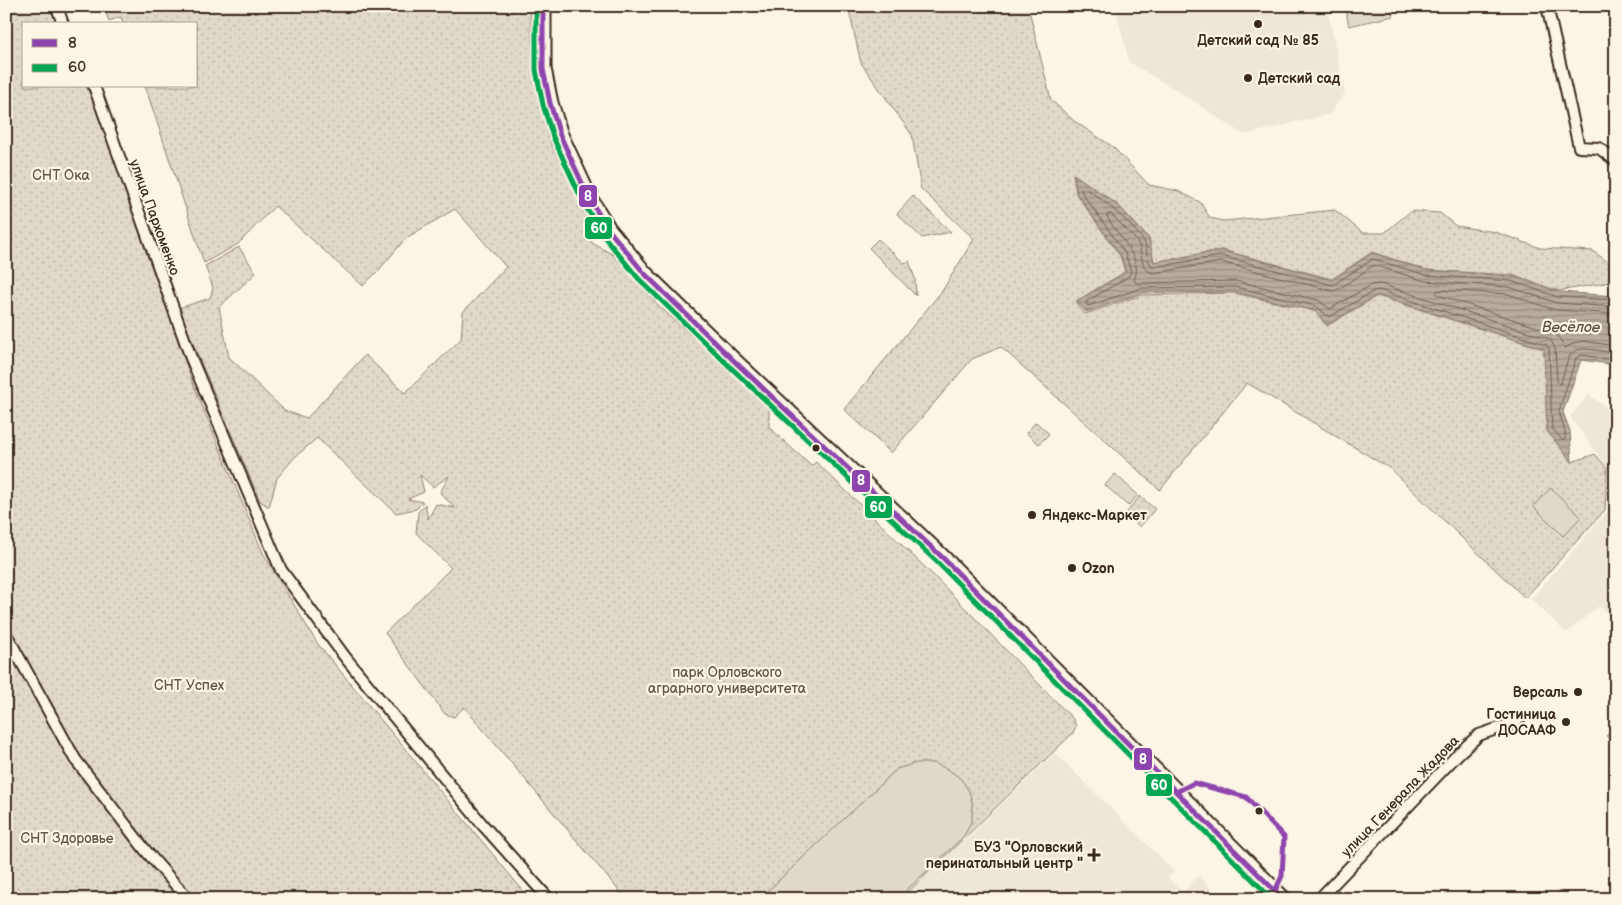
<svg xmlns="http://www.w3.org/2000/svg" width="1622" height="905" font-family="'Balsamiq Sans',sans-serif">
  <defs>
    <pattern id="green-dots" width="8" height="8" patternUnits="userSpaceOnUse" patternTransform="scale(1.25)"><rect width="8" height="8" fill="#e0d8c8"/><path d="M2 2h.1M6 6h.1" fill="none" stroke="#c1baab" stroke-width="1.8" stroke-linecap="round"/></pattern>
    <pattern id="water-rules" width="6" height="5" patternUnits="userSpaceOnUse" patternTransform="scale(1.25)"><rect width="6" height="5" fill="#b7ad9e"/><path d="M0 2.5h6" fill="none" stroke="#968d80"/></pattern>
  </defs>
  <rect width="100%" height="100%" fill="#fcf5e5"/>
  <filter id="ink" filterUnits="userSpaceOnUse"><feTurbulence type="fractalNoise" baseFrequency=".02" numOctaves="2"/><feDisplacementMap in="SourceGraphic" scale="10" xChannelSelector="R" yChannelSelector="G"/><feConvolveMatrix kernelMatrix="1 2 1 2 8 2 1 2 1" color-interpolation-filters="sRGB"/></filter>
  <g filter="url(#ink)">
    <path fill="#eee6d6" d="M1115,6H1327L1345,93L1330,114L1244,135L1184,95L1129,62Z
      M1589,395L1616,414V612L1611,616L1599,606L1566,633L1531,599L1608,511L1612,474L1570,417Z
      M1055,753L1174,871L1168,878L1183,892L1198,876L1222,899H902Z"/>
    <path fill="url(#green-dots)" stroke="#8e8173" d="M6,6H50L57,24H24V86H86L94,103L192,381L263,553L317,643L530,899H6Z
      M103,6H530L533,72L550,142L589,219L592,243L612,254L658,305L769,407V427L811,466L816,462L933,575L1073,719L1076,726L1073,733L901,899H626L464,707L454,717L445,714L385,633L451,568L416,533L418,512L425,504L428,519L436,504L455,508L440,493L449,476L433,487L420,475L424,492L408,499L423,502L416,509L396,513L317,438L294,458L277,478L269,507L260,501L197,353L179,308L210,298L213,288L205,266L239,247L256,273L219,307L229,357L285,411L307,418L365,355L405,393L461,339L463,312L506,267L455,209L406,238L379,270L363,286L275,206L238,244L204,263L145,86H196V24H124L121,17L109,21Z
      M848,6H1028L1051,100L1074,121L1113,147L1149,185L1178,191L1200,202L1210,218L1224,221L1335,210L1363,233H1384L1411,211L1440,213L1456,226L1495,232L1540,248L1593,251L1616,268V281L1559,291L1512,275L1426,270L1372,252L1332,279L1222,250L1154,262L1149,239L1118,205L1073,174L1076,194L1120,256L1125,272L1076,301L1085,314L1142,295L1234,293L1315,311L1327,326L1377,296L1544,349L1547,431L1572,462L1595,454L1607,468L1605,510L1525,598L1389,468L1247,383L1160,490L1001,347L972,359L891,453L844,409L942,291L974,239L921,189L912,135L861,63Z
      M913,196L951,232L922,238L897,214Z
      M878,239L904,263L909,261L915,279L916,296L869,248Z
      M1036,422L1049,434L1039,444L1026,433Z
      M1140,496L1155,509L1140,527L1128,516L1127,512Z"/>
    <path fill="#e0d8c8" stroke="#8e8173" d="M1345,6H1391L1393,16L1349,26Z
      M1115,474L1138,495L1128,506L1105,485Z
      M1551,488L1581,517L1563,536L1533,506Z
      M1616,726V746L1606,736Z
      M916,763H934L949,770L961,779L969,791L972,802V820L964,836L897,899H759L897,769Z"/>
    <path fill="url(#water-rules)" stroke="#85796b" d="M1074,174L1118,205L1149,239L1154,262L1221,250L1332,280L1372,253L1426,270L1512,276L1559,292L1616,296V365L1581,360L1563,412L1570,431L1572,462L1547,431L1544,349L1377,295L1327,325L1315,311L1235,292L1143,293L1086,312L1077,301L1126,272L1121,256L1077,194Z"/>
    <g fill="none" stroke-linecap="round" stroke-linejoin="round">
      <path stroke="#6d5e51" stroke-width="1" d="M1616,300L1558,297L1511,281L1426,275L1373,259L1333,285L1221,256L1154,267C1144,262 1149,248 1143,240C1127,218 1106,203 1085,188L1081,189L1082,193L1125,253L1131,272L1128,277L1087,301L1086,303L1088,306L1142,288L1235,287L1316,306L1329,317L1374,291L1379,290L1547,345L1549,349L1552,428L1563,441L1565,439V432L1559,411L1576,358L1582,355L1616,360
        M1616,307L1557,303L1509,287L1425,281L1374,265L1339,289L1333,291L1221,262L1153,273C1138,268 1144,254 1138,243C1131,233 1119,223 1111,214H1108L1107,216C1115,234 1145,258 1134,280L1136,283L1236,281L1318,300L1330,309L1371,285L1381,284L1550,339L1555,348L1557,382L1559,384L1561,383C1564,374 1566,359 1573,352C1580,345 1606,352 1616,354
        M1616,314L1555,310L1508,294L1438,290L1436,292L1438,295L1552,332L1559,338L1565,348L1574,343L1582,341L1616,346"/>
      <defs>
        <path id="street" d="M1547,6L1579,147L1599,148L1616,161
          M57,7L63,24
          M94,86L191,358L281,570L345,657L482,824L549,899
          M6,634L75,759L146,851L188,899
          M1319,899L1460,752L1479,735L1508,725L1519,719"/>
        <path id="secondary" d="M543,6V69L550,103L560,135L589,198L608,229L644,273L731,358L943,558L1283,899"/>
      </defs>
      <use href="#street" stroke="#3b2a1e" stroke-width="14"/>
      <use href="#secondary" stroke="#3b2a1e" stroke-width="19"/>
      <use href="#street" stroke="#fcf5e5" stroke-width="10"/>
      <use href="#secondary" stroke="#fcf5e5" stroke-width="15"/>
      <defs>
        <path id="bus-1" d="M543,6V69L550,103L560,135L589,198L608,229L644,273L731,358L943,558L1283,899
          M1176,792L1194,783L1246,797L1284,837L1282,876L1275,891"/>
        <path id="bus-2" d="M536,6V70L543,105L553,137L583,202L602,234L638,278L726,363L938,563L1272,899"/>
      </defs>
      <use href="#bus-1" stroke="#fcf5e5" stroke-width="9"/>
      <use href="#bus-2" stroke="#fcf5e5" stroke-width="9"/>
      <use href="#bus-1" stroke="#8e44ad" stroke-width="5"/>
      <use href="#bus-2" stroke="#00a651" stroke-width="5"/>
    </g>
  </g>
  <g fill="#3b2a1e" stroke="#fcf5e5" stroke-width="2">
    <circle cx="1258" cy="24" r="5"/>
    <circle cx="1248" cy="78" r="5"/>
    <circle cx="816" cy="448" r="4.5"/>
    <circle cx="1032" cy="515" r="5"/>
    <circle cx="1072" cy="568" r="5"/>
    <circle cx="1578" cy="692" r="5"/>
    <circle cx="1566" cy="722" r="5"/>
    <circle cx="1259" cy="811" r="4.5"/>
    <path d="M1091.5 847.5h5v5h5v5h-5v5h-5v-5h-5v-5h5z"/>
  </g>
  <g text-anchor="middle" stroke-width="4.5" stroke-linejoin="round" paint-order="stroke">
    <g font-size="14" font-weight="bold" fill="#3b2a1e" stroke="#fcf5e5" text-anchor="start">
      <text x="1258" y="45" text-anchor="middle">Детский сад № 85</text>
      <text x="1258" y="83">Детский сад</text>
      <text x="1042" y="520">Яндекс-Маркет</text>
      <text x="1082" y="573">Ozon</text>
      <text x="1568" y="697" text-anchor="end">Версаль</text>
      <text x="1556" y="719" text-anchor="end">Гостиница<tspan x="1556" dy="16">ДОСААФ</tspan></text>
      <text x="1083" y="852" text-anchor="end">БУЗ "Орловский<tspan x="1083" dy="16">перинатальный центр "</tspan></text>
    </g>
    <g font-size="14" fill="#645648" stroke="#fcf5e5">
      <text x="61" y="180">СНТ Ока</text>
      <text x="727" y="677">парк Орловского<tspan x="727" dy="16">аграрного университета</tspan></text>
      <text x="189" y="690">СНТ Успех</text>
      <text x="67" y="843">СНТ Здоровье</text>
    </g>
    <g font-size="14" fill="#3b2a1e" stroke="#fcf5e5">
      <text transform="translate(155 217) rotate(70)" y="5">улица Пархоменко</text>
      <text transform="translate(1400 796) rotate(-46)" y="5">улица Генерала Жадова</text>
    </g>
    <g font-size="15" font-style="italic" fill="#605144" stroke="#fcf5e5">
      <text x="1571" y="332">Весёлое</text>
    </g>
  </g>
  <g stroke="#fcf5e5" stroke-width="2">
    <rect x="578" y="184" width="20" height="24" rx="5" fill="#8e44ad"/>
    <rect x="584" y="216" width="29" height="24" rx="5" fill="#00a651"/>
    <rect x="851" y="469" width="20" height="24" rx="5" fill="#8e44ad"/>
    <rect x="864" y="495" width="29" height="24" rx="5" fill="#00a651"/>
    <rect x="1133" y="747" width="20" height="24" rx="5" fill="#8e44ad"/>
    <rect x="1145" y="773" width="28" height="24" rx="5" fill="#00a651"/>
  </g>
  <g font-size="14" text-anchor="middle" font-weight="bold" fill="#fff">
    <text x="588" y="201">8</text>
    <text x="599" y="233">60</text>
    <text x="861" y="485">8</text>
    <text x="878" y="512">60</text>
    <text x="1143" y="764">8</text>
    <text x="1159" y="790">60</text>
  </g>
  <rect width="1622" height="905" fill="none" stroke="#fcf5e5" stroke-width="25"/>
  <rect x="12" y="12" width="1597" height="880" fill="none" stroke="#3b2a1e" stroke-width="2" filter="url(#ink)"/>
  <rect x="22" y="22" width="175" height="65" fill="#fcf5e5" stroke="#afa495"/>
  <rect x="32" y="39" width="25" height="8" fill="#8e44ad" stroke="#afa495"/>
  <text x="68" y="48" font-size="15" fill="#3b2a1e">8</text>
  <rect x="32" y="64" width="25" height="8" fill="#00a651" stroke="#afa495"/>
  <text x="68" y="72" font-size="15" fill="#3b2a1e">60</text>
</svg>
